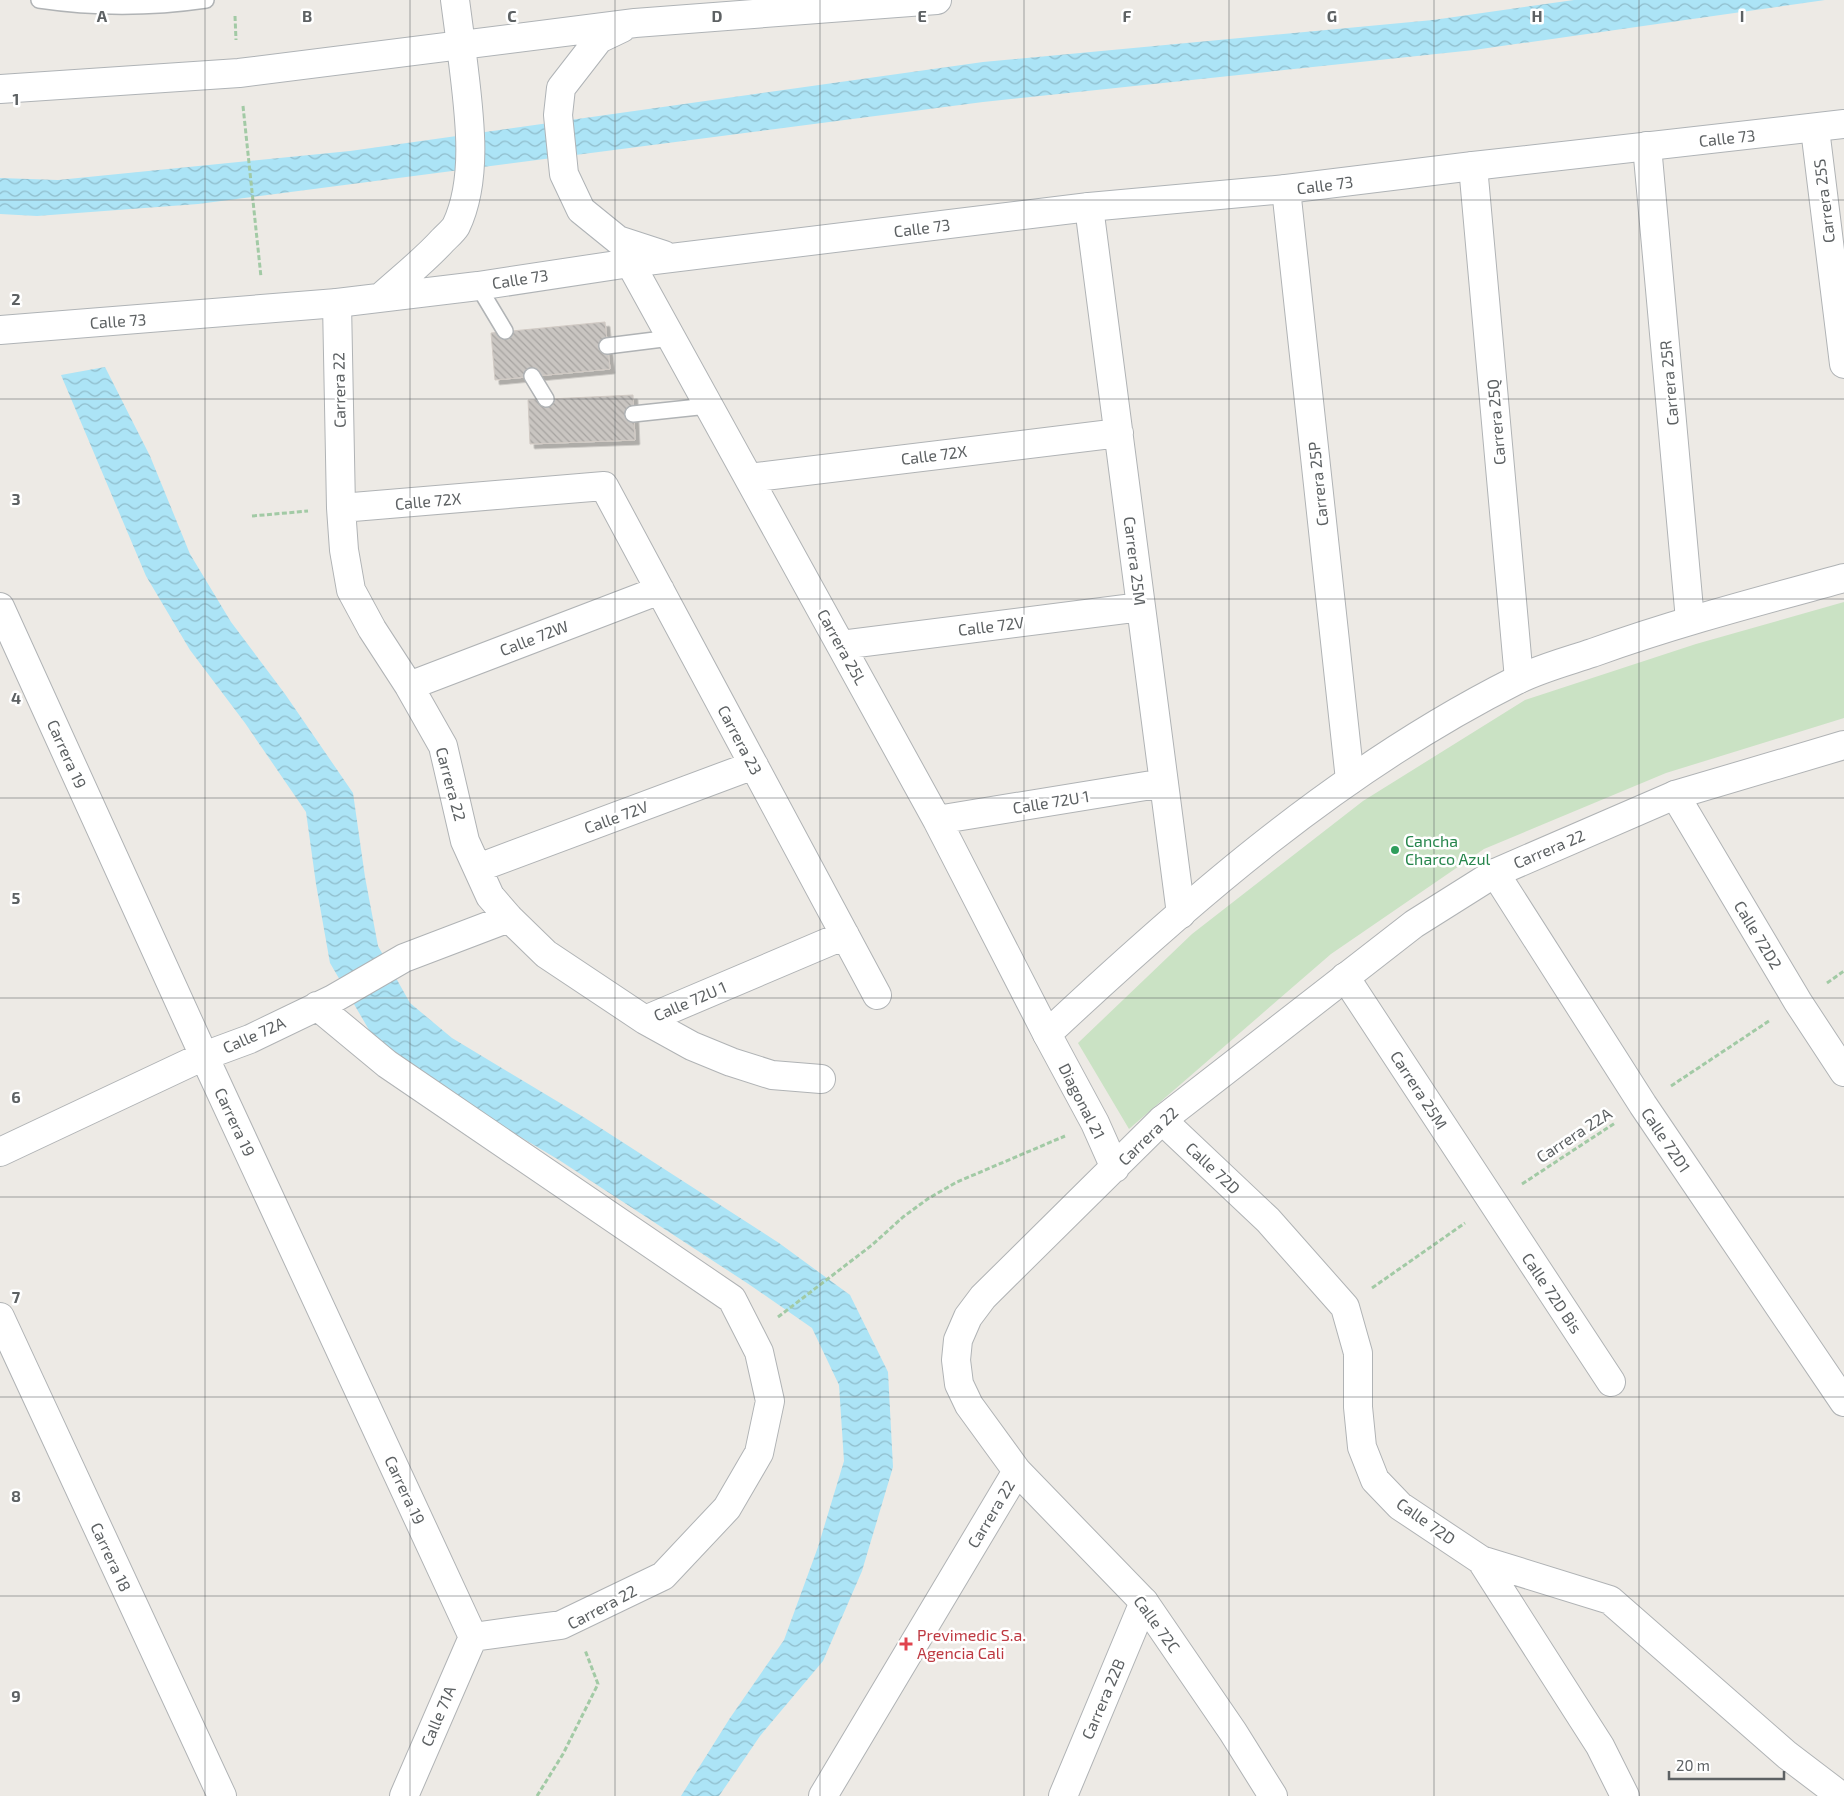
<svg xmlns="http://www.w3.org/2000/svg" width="1844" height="1796" font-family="'Exo 2',sans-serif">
  <defs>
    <pattern id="water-waves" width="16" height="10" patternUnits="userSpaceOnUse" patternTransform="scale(1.25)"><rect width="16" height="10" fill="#ace4f6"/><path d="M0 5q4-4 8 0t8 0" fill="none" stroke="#8fbccb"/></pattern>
    <pattern id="building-back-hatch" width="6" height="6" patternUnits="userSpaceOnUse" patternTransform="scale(1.25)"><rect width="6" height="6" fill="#c9c5c1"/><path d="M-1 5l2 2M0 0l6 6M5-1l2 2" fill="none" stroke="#a6a3a0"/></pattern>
    <filter id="shadow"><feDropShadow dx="4.5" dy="4.5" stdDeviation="0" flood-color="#0004"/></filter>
  </defs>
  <rect width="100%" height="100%" fill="#edeae5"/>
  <path fill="#cae2c4" d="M1844,602V718L1666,773L1484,849L1331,954L1129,1129L1078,1043L1192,934L1363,801L1525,700L1696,644Z"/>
  <path fill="url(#water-waves)" d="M1574,0H1825L1474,50L983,102L198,204L37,216L0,214V178L58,180L350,151L983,62L1433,20Z
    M105,367L150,456L190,554L231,622L285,694L353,793L365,877L378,946L410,1003L452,1038L585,1118L779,1243L850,1295L888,1372L893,1467L862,1571L823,1661L760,1736L719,1796H681L730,1718L784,1640L818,1547L844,1461L839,1385L812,1328L750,1285L559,1160L424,1079L372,1035L330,963L316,884L306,812L245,723L190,650L146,576L61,375Z"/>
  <path fill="url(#building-back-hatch)" stroke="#d1cac4" filter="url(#shadow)" d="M605,322L610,369L495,380L491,333Z
    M633,395L635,440L530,444L528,400Z"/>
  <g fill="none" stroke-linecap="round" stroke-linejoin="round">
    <defs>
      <path id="service" d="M39,0C93,8 151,8 206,0
        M478,286L505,331
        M607,346L671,338
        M532,376L546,399
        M633,414L708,406"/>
      <path id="minor" d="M455,0L461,45
        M1815,129L1844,364
        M1647,146L1690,620
        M1473,166L1519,679
        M1286,189L1350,780
        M1089,207L1181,914
        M630,263L937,820L1047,1034
        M337,303L341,508L344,550L351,590L372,629L409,686L443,746L465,841L490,896L509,918L546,954L645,1020L692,1046L731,1062L772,1075L821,1079
        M749,478L1119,433
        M341,508L604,486L877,995
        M0,607L204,1056L473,1637
        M841,645L1141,607
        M409,686L660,590
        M1675,795L1798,1002L1844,1072
        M937,820L1164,783
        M478,868L754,765
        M1495,873L1643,1105L1844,1402
        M1345,977L1611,1382
        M317,1006L387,1064L732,1299L759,1352L770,1401L759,1453L727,1508L663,1576L561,1625L473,1637
        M645,1020L845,935
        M1162,1120L1268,1220L1345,1307L1358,1353V1407L1362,1447L1375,1480L1400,1506L1481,1560L1610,1600L1787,1755L1841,1796
        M0,1152L204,1056L250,1039L333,999L404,958L509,918
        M0,1317L222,1796
        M1481,1560L1600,1746L1625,1796
        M404,1796L473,1637
        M1063,1796L1144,1602"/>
      <path id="tertiary" d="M1115,1168L1095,1123L1047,1034C1190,900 1341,768 1517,680C1541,668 1568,661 1592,653C1675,623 1760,601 1844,578
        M823,1796L1017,1471
        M1273,1796L1233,1732L1144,1602L1017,1471L969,1405L959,1384L956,1360L958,1340L968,1317L983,1297L1162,1120L1414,924L1495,873L1675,795L1844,745"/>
      <path id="secondary" d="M622,28L599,39L561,88L558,115L564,174L581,210L618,240L664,255
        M0,89L239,73L635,23L937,0
        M381,297C402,278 424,261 443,240C447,236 453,231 456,226C481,174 467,100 461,45
        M0,330L337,303L478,286L630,263L1089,207L1286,189L1473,166L1844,124"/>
    </defs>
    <use href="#service" stroke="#b0b3b5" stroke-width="18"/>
    <use href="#minor" stroke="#b0b3b5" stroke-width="30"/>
    <use href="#tertiary" stroke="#b0b3b5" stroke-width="30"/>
    <use href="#secondary" stroke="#afb3b6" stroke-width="30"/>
    <path stroke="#a2caa5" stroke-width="3" stroke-dasharray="5 2.5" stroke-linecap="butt" d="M235,16L236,40
      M243,106L261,277
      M252,516L308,511
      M1827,983L1844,971
      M1671,1086L1769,1021
      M1522,1184L1615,1123
      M1372,1288L1465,1223
      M778,1317L872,1245L903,1217L929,1198L957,1182L1065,1136
      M537,1796L563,1754L598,1684L585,1650"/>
    <use href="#service" stroke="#fff" stroke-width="15"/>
    <use href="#minor" stroke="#fff" stroke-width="28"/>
    <use href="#tertiary" stroke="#fff" stroke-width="28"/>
    <use href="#secondary" stroke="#fff" stroke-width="28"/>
  </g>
  <path fill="none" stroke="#5d6163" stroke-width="1" stroke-opacity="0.55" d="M205,0V1796M410,0V1796M615,0V1796M820,0V1796M1024,0V1796M1229,0V1796M1434,0V1796M1639,0V1796M0,200H1844M0,399H1844M0,599H1844M0,798H1844M0,998H1844M0,1197H1844M0,1397H1844M0,1596H1844"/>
  <circle fill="#2e9e5b" stroke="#fff" stroke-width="2" cx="1395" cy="850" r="5"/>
  <path fill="#e0444e" stroke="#fff" stroke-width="2" d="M903.5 1636.5h5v5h5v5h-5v5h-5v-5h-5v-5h5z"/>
  <g text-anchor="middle" stroke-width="5" stroke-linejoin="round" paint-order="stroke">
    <g font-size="16" fill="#5d6163" stroke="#fff">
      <text transform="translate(1727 138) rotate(-6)" y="6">Calle 73</text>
      <text transform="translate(1325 185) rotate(-7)" y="6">Calle 73</text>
      <text transform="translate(1824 201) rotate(-97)" y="6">Carrera 25S</text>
      <text transform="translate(922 228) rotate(-7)" y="6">Calle 73</text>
      <text transform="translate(520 279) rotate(-9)" y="6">Calle 73</text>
      <text transform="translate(118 321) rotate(-4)" y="6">Calle 73</text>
      <text transform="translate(1669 383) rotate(-95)" y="6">Carrera 25R</text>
      <text transform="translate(339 390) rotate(-91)" y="6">Carrera 22</text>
      <text transform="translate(1496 422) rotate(-95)" y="6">Carrera 25Q</text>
      <text transform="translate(934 455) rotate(-7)" y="6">Calle 72X</text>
      <text transform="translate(1318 484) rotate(-96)" y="6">Carrera 25P</text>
      <text transform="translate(428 501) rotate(-5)" y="6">Calle 72X</text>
      <text transform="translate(1135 561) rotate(83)" y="6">Carrera 25M</text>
      <text transform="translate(991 626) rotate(-7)" y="6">Calle 72V</text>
      <text transform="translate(534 638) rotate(-21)" y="6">Calle 72W</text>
      <text transform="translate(842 647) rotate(61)" y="6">Carrera 25L</text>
      <text transform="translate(740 740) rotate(62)" y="6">Carrera 23</text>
      <text transform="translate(67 754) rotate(66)" y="6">Carrera 19</text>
      <text transform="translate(451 784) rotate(75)" y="6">Carrera 22</text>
      <text transform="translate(1051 802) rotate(-9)" y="6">Calle 72U 1</text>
      <text transform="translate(616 817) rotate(-20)" y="6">Calle 72V</text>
      <text transform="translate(1549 849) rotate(-23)" y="6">Carrera 22</text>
      <text transform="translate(1758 935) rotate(59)" y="6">Calle 72D2</text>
      <text transform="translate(690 1001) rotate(-23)" y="6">Calle 72U 1</text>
      <text transform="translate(254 1035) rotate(-24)" y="6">Calle 72A</text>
      <text transform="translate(1419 1090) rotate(57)" y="6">Carrera 25M</text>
      <text transform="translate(1082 1101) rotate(63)" y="6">Diagonal 21</text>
      <text transform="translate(235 1122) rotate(65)" y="6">Carrera 19</text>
      <text transform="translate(1574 1135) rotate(-33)" y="6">Carrera 22A</text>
      <text transform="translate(1148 1136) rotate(-44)" y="6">Carrera 22</text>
      <text transform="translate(1666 1140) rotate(56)" y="6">Calle 72D1</text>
      <text transform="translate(1213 1168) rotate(43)" y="6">Calle 72D</text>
      <text transform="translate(1552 1293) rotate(56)" y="6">Calle 72D Bis</text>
      <text transform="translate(405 1490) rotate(65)" y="6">Carrera 19</text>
      <text transform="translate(991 1514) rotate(-59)" y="6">Carrera 22</text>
      <text transform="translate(1426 1521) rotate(35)" y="6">Calle 72D</text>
      <text transform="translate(111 1557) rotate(65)" y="6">Carrera 18</text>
      <text transform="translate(602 1607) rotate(-28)" y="6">Carrera 22</text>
      <text transform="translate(1157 1624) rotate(54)" y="6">Calle 72C</text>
      <text transform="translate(1103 1699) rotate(-67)" y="6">Carrera 22B</text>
      <text transform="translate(438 1716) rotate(-67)" y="6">Calle 71A</text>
    </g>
    <g font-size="16" fill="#27864d" stroke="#fff" text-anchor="start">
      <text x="1405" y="847">Cancha<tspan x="1405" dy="18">Charco Azul</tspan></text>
    </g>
    <g font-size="16" fill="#be3a42" stroke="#fff" text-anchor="start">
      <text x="917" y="1641">Previmedic S.a.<tspan x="917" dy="18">Agencia Cali</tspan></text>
    </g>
  </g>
  <g font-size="16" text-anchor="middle" font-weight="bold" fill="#5d6163" stroke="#fff" stroke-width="5" stroke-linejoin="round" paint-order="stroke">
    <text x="102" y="22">A</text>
    <text x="307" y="22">B</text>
    <text x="512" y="22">C</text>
    <text x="717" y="22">D</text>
    <text x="922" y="22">E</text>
    <text x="1127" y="22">F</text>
    <text x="1332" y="22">G</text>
    <text x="1537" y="22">H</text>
    <text x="1742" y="22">I</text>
    <text x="16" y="105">1</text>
    <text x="16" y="305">2</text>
    <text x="16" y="505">3</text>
    <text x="16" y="704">4</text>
    <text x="16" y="904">5</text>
    <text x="16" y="1103">6</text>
    <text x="16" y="1303">7</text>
    <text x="16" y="1502">8</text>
    <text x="16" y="1702">9</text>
  </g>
  <path d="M1669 1771v8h115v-8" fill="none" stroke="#5d6163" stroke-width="2.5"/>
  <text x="1676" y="1771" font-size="15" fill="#5d6163" stroke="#ffffff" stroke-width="4" paint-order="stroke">20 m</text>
</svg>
